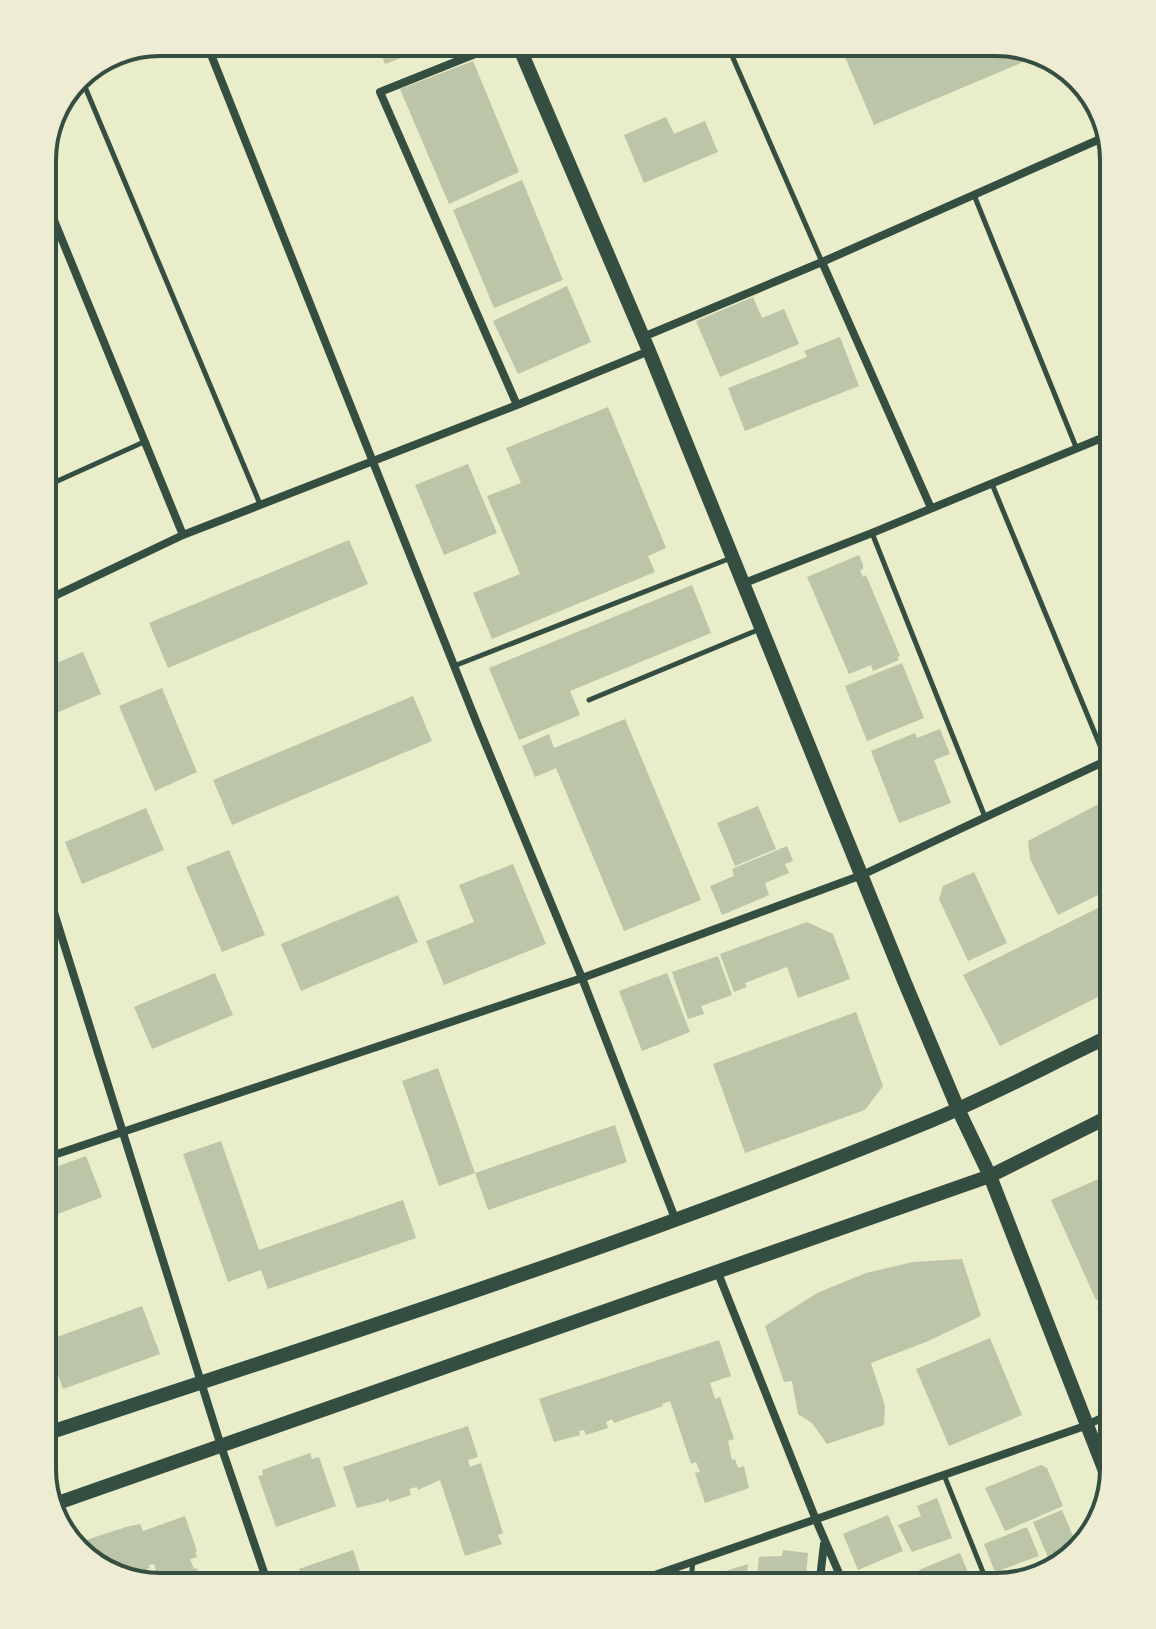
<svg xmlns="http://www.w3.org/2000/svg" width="1156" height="1629" font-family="'Fira Sans',sans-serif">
  <rect width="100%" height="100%" fill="#e9edc9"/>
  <path fill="#bcc5a7" d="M376,42H443L385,64Z
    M860,42H1003L1042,54L874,125L842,50Z
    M473,61L519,172L449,204L400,89Z
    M666,117L674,134L705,121L718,152L644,183L624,135Z
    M522,180L563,280L494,308L453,210Z
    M567,286L591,342L518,374L493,321Z
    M753,297L762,318L784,309L799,344L720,377L696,321Z
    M840,337L859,386L745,431L728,388L807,357L804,351Z
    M608,407L666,548L648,556L655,572L492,639L473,593L520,574L487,496L521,483L506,448Z
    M468,464L497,533L444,555L415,485Z
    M349,540L368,584L168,668L149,623Z
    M859,555L863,565V569L860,570L863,577L866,575L900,656L897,657L899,660L873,671L871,665L849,674L807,577Z
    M692,585L711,633L570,691L580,715L519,740L489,668Z
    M83,652L101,694L42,719V669Z
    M902,663L924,718L867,741L845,686Z
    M162,688L197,772L155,791L119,706Z
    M413,696L432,741L232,825L213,780Z
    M625,719L701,900L624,931L556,768L535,777L522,746L549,734L554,748Z
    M940,729L950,754L934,760L951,803L899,823L871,751L915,733L917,738Z
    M1114,796V887L1058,915L1030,859L1028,841Z
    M758,806L776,849L735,866L717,823Z
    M146,808L164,850L82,884L65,842Z
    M787,846L793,861L785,864L789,873L765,883L769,895L722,915L710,886L734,876L732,869Z
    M229,850L265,935L222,952L186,867Z
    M513,864L546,944L444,985L426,941L474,922L459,885Z
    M974,872L1007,943L968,961L939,899L943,886Z
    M398,895L418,942L301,991L281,944Z
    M1114,900V989L1000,1046L963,975Z
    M807,922L833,934L850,979L798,998L787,967L745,983L747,987L734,992L720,954Z
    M718,956L732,995L701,1006L704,1014L688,1019L672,972Z
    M215,973L233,1015L152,1049L134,1007Z
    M667,973L690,1032L642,1051L619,991Z
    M856,1012L883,1086L865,1110L745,1153L713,1064Z
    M438,1068L475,1173L439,1186L402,1081Z
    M615,1125L627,1162L488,1210L475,1173Z
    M221,1141L259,1250L403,1200L416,1238L268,1289L261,1270L228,1282L183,1154Z
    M86,1156L102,1197L42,1220V1172Z
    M1114,1172V1292L1096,1300L1051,1200Z
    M962,1259L981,1316L926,1342L871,1363L885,1406L884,1425L827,1444L812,1423L798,1414L792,1381L784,1382L765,1326L817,1293L866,1273L913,1262Z
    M1114,1299V1358L1102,1334L1109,1331L1097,1307Z
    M142,1306L160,1354L63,1389L46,1341Z
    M990,1338L1022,1415L949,1446L916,1369Z
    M719,1340L731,1376L710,1383L715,1399L720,1397L734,1439L728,1441L732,1460L735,1459L738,1468L744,1466L749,1488L705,1503L695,1473L700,1472L696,1462L691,1464L670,1401L662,1404L663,1406L614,1423L612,1419L606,1422L608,1428L586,1435L584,1430L579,1431L580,1435L554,1442L539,1399Z
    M468,1426L478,1457L468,1460L470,1467L481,1463L503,1533L498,1535L502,1544L465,1556L440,1480L418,1490L417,1487L409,1489L411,1495L390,1502L388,1498L385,1501L357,1508L343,1467Z
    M310,1453L312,1459L319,1457L336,1506L276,1527L258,1476L263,1475L262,1470Z
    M1041,1465L1047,1468L1063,1506L1005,1531L985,1488Z
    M937,1498L952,1538L912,1552L898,1525L921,1516L917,1506Z
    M1062,1510L1078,1548L1065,1561L1052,1567L1033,1522Z
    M888,1515L903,1551L858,1570L843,1534Z
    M185,1516L197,1551L195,1552L197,1557L190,1559L194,1569L197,1568L202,1587H158L153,1572L156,1571L154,1564L149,1565L150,1568L134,1574L135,1578L130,1580L101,1571L74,1544L126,1527L140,1524L143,1531Z
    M1027,1527L1039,1556L995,1572L984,1544Z
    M353,1550L364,1583L346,1587L343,1577L316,1587H306L299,1569Z
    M783,1550L808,1553L805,1587H756L759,1557L782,1556Z
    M960,1553L974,1587H926L919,1570Z
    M748,1564L745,1587H699L700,1579Z
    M886,1576L890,1586L913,1576L917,1587H871L869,1582Z"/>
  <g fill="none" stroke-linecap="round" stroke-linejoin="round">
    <path stroke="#344e41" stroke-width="5" d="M726,42L822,262
      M80,75L260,504
      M974,195L1076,447
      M992,484L1106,760
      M42,488L146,441
      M872,533L985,817
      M454,666L731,558
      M589,700L760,629
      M944,1475L989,1587
      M690,1587L693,1562"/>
    <path stroke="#344e41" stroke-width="8" d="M206,42L478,726L582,978L676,1221
      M505,42L380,92L517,405
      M42,191L183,535
      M822,262L931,508
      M643,337L822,262L1107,136
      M742,584L872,533L1114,433
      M42,602L183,535L517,405L649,351
      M42,874L221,1446L269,1587
      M42,1159L582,978L862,875L1114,757
      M718,1273L816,1520L845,1587
      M620,1587L1085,1426L1114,1412
      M819,1587L824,1544"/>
    <path stroke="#344e41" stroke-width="14" d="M517,42L649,351L905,983L958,1109L990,1176L1110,1484
      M42,1435C340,1337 638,1241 928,1122C991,1096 1052,1063 1114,1034
      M52,1505L990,1176L1114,1114"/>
  </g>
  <path d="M0 0H1156V1629H0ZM160 56H996A104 104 0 0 1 1100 160V1469A104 104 0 0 1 996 1573H160A104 104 0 0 1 56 1469V160A104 104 0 0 1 160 56Z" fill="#eeecd3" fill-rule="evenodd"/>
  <path fill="none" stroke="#344e41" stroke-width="4" d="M160 56H996A104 104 0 0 1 1100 160V1469A104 104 0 0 1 996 1573H160A104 104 0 0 1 56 1469V160A104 104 0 0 1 160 56Z"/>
</svg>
